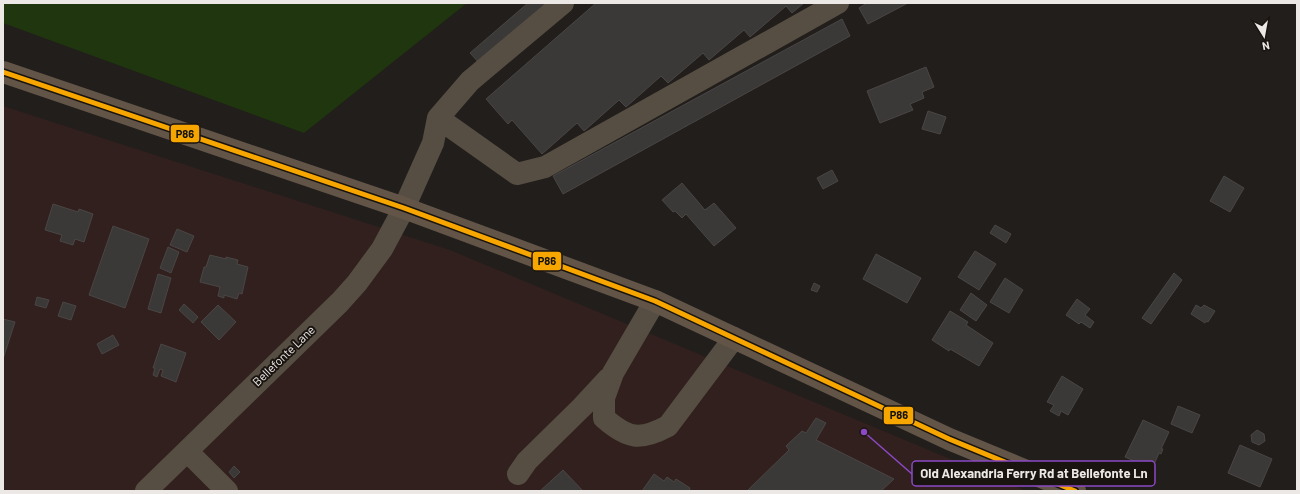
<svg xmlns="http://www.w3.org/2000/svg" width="1300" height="494" font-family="Barlow,sans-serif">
  <rect width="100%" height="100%" fill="#211e1b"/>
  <path fill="#31201e" d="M3,106L450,250L1027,491H3Z"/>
  <path fill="#1f360e" d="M3,3H467L304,133L3,23Z"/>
  <path fill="#3b3938" stroke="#494645" d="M528,3H552L481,65L470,53Z
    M596,3H804L792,13L786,6L750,37L744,30L709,60L703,53L668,83L661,76L626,107L619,100L584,131L577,123L542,154L512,120L508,124L486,99Z
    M867,3H908L868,24L859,8Z
    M842,19L850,36L563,194L553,176Z
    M926,67L934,87L922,92L924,98L910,104L913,110L880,123L867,91Z
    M928,111L946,117L940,134L922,129Z
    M832,170L838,181L823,189L817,178Z
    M1224,176L1244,188L1230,212L1210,201Z
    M682,183L705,210L714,203L736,228L714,246L686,214L682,218L675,211L673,212L662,200Z
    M53,204L78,212L79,209L93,214L84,242L75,239L73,245L60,241L62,235L45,230Z
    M995,225L1011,234L1006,243L990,233Z
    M113,226L149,239L125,308L89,295Z
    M177,229L194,236L187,252L170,245Z
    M168,247L179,252L171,273L160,268Z
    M975,251L996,264L979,290L958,277Z
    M876,254L921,278L907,303L863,279Z
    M210,255L226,259V257L238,260L237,264L248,267L242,294L239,293L237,299L224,295V298L218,296L220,287L200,282L204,267H206Z
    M1174,273L1182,280L1151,324L1142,318Z
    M158,274L171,278L161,313L148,309Z
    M1005,278L1023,290L1009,313L990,302Z
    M814,283L820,286L817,292L811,290Z
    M971,293L987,305L976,321L960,310Z
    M37,297L49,300L46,308L35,305Z
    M1077,299L1090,309L1085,315L1094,322L1090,328L1081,322L1079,324L1066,315Z
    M63,302L76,306L71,320L58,316Z
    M184,304L198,317L193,323L179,310Z
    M218,305L236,322L219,340L201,322Z
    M1196,305L1201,308L1204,305L1215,311L1208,322L1206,321L1205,323L1191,314Z
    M950,311L968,322L966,325L993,343L979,366L950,349L949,351L932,340Z
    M3,319L15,322L3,359Z
    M113,335L119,345L102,354L97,344Z
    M161,344L186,353L176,382L161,376L163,370L160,369L157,377L153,375L155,368H153Z
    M1062,376L1083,389L1068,415L1061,411L1059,416L1050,411L1054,405L1047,402Z
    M1178,406L1200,415L1192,433L1171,424Z
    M816,418L826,423L816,440L894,479L881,491H747L789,450L786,446L802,431L806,433Z
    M1143,420L1169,432L1161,449H1163L1161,454L1159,453L1152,469L1125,457Z
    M1257,430L1264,434L1265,441L1259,445L1252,442L1251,435Z
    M1240,445L1272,459L1260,487L1228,473Z
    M234,466L240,472L234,478L229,472Z
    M563,470L583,491H540Z
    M654,474L664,481L667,477L674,482L676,479L690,488L689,491H642Z"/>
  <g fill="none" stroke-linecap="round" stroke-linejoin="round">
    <path stroke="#574e43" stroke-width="22" d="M438,118L517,174L545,167L838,3
      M655,301L613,373L604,398V418C628,439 640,441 668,426L734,338
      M187,451L227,491
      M518,474L527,461L582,407L608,379
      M146,491L340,302L357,283L382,249L404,208L433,143L438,118L470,81L563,3"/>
    <path stroke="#625548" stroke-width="22" d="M3,72L404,208L655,301L949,439L1075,491"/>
    <defs>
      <path id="bus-1" d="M3,72L404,208L655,301L949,439L1075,491"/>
    </defs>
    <use href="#bus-1" stroke="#1a1410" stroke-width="8"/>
    <use href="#bus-1" stroke="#f7a600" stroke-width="5"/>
  </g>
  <g text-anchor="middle" stroke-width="4" stroke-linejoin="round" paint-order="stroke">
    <g font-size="12" fill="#ece8e5" stroke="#1a1410">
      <text transform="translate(284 356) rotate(-44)" y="4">Bellefonte Lane</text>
    </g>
  </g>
  <path fill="none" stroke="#8c48c5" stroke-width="1.5" d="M864 432L912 474"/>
  <circle fill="#8c48c5" stroke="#1a1410" stroke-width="1.5" cx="864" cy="432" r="4"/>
  <rect fill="#1a1410" stroke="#8c48c5" stroke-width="1.5" x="912" y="461" width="243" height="25" rx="4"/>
  <g font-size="13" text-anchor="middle" font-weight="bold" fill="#ece8e5">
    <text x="1034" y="478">Old Alexandria Ferry Rd at Bellefonte Ln</text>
  </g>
  <g stroke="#1a1410" stroke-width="1.5">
    <rect x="170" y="124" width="30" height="19" rx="4" fill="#f7a600"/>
    <rect x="532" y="251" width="30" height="20" rx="4" fill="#f7a600"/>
    <rect x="883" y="406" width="31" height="19" rx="4" fill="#f7a600"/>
  </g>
  <g font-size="11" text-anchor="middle" font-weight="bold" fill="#111">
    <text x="185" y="138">P86</text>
    <text x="547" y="265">P86</text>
    <text x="899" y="419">P86</text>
  </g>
  <rect width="1300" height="494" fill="none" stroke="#ece8e5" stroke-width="8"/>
  <g transform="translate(1264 36) rotate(169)" stroke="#1a1410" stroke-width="3" paint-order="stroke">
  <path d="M0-3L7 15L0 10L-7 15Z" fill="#ece8e5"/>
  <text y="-6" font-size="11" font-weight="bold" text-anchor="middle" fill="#ece8e5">N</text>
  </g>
</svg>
